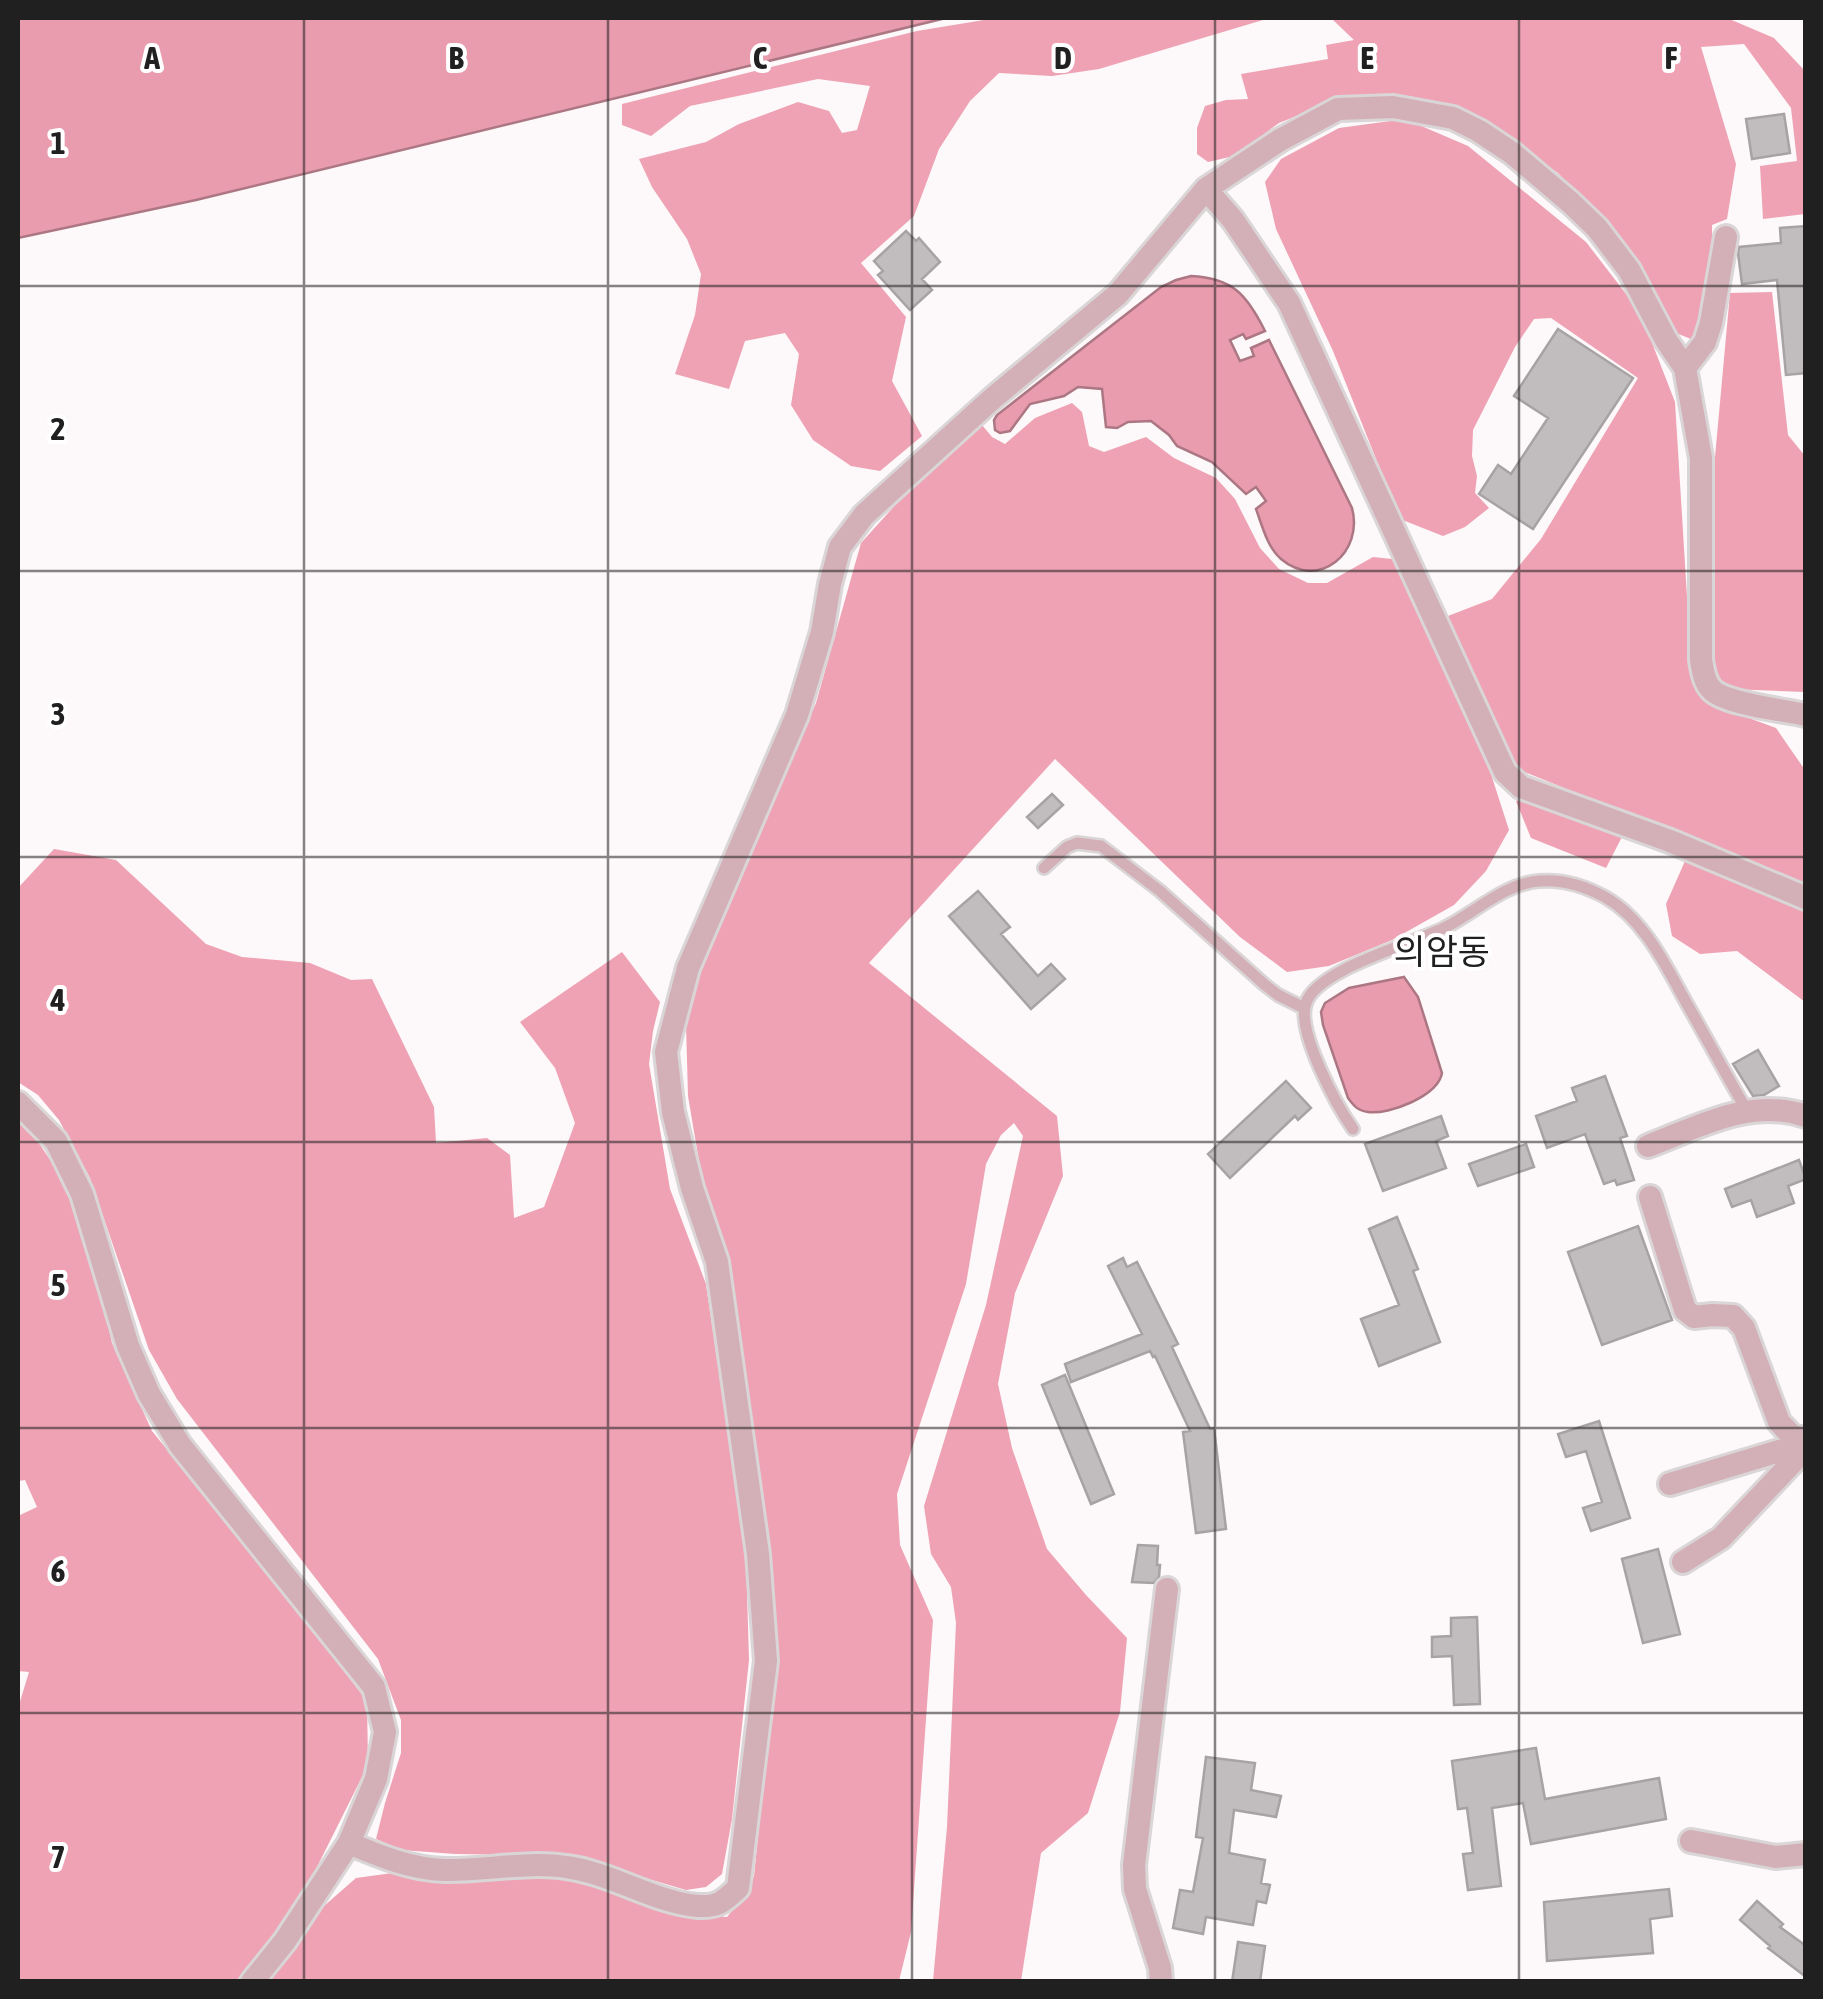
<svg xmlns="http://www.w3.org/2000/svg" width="1823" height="1999" font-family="'Asap Condensed','Noto Sans KR',sans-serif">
  <rect width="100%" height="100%" fill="#fdf8f9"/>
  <path fill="#eea2b4" d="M996,18H1727L1774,38L1805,71V214L1763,219L1760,166L1797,161L1791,108L1744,44L1701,47L1736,164L1727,219L1712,225C1712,263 1715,307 1691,339L1676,333L1619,239L1558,173L1487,124L1452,108L1396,96L1339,99L1279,123L1234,156L1208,162L1197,154V128L1205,106L1226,100L1248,99L1241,74L1328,59L1326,45L1354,40L1333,20H1263L1099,69L1052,76L999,73L970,101L939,149L914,216L861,263L906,317L892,381L922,436L880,471L851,466L813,440L791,405L799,354L785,333L745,341L729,389L675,374L695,315L701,274L687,239L652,187L639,159L706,142L739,124L798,102L829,111L842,133L857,130L870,86L818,79L690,106L651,136L622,125V104L917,31Z
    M1405,119L1468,146L1586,242L1640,312L1675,402L1692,678L1708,703L1776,728L1805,770V887L1745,861L1512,767L1448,616L1492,599L1541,539L1638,378L1551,318L1534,319L1515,347L1473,430L1472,456L1477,476L1475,493L1489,508L1465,527L1443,536L1400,519L1333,351L1276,229L1265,182L1281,159L1339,128Z
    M1772,292L1788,435L1805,456V692L1729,689L1714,676L1709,658L1712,490L1730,293Z
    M1072,403L1082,412L1089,446L1104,452L1146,437L1174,458L1216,478L1235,499L1260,548L1279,569L1308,583H1327L1373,557L1392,559L1480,740L1509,830L1486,871L1454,905L1392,940L1329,966L1287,972L1240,937L1055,759L869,963L1057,1116L1063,1176L1015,1293L998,1384L1012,1448L1047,1549L1086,1595L1127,1638L1120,1712L1088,1813L1041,1853L1021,1981H933L947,1827L956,1623L951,1587L931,1554L924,1506L986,1305L1023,1136L1014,1123L1001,1135L986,1164L966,1284L897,1494L900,1545L933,1620L911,1932L899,1981L267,1982L295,1948L324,1906L356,1878L407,1871L438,1878L565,1877L610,1886L692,1914L727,1917L744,1896L754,1876L776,1659L768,1550L728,1254L701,1173L688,1096L686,1024L707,949L816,703L861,543L917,481L982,425L992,437L1005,444L1035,418Z
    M1523,796L1625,831L1606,868L1531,838L1516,801Z
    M54,849L116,860L206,944L242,957L310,963L351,980L372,979L434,1107L436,1143L487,1138L510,1155L514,1218L544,1207L575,1123L555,1068L520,1022L622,952L660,1002L653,1031L649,1064L670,1189L706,1284L746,1558L749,1660L732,1819L722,1874L706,1887L686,1890L581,1859L536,1855L455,1854L402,1850L376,1839L385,1803L401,1753V1720L378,1659L177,1399L149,1350L90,1178L59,1120L38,1095L18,1082V888Z
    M1685,861L1805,910V1002L1737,951L1700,954L1672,936L1666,904Z
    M18,1122L31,1131L64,1181L97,1274L112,1343L152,1431L310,1627L367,1701L368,1765L303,1895L279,1932L236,1981H18V1708L29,1672L18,1671V1516L37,1507L25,1480L18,1481Z"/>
  <path fill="#e89cae" stroke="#ac7783" stroke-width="2.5" d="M18,18H946L196,200L18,238Z
    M1191,276C1233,278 1247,295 1265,331L1246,339L1243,334L1230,340L1240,361L1254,356L1251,348L1269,340L1352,508C1364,552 1319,591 1281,559C1267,547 1262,525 1256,509L1266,501L1256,487L1246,494L1212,462L1177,446L1169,435L1151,421L1128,422L1117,428L1106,427L1102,389L1078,387L1064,396L1030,404L1010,431L1000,433L995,430L994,420L997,415L1161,287L1176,280Z
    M1404,977L1418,997L1442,1073C1438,1096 1389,1115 1368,1112C1358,1111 1354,1106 1348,1098L1323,1025L1321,1012L1325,1003L1349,988Z"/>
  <path fill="#c1bdbe" stroke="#a7a3a4" stroke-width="2.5" d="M1784,114L1790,153L1752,159L1746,119Z
    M1806,226V373L1786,375L1777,280L1742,284L1738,253L1739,247L1781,243L1780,228Z
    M906,231L916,241L919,238L940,262L922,279L932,290L910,310L878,275L883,271L874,261Z
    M1558,329L1633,378L1533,529L1479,494L1498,465L1511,474L1548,418L1514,396Z
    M1052,794L1063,805L1038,828L1027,817Z
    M978,891L1010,927L1001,934L1038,976L1051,964L1065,979L1031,1009L949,916Z
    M1758,1050L1779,1086L1764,1095L1753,1096L1733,1064Z
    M1605,1076L1627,1136L1620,1138L1634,1180L1617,1185L1615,1180L1604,1184L1585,1134L1547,1148L1536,1116L1577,1101L1572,1088Z
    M1286,1081L1311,1108L1298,1120L1295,1116L1230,1178L1208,1154Z
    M1441,1116L1448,1136L1436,1141L1446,1168L1383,1191L1365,1144Z
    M1526,1144L1534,1167L1478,1186L1469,1164Z
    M1799,1160L1806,1179L1788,1186L1794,1203L1757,1217L1751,1200L1732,1207L1725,1189Z
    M1397,1217L1418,1269L1413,1271L1440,1342L1379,1366L1361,1319L1399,1305L1369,1229Z
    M1638,1226L1672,1320L1602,1345L1568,1252Z
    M1123,1258L1127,1267L1137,1262L1178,1344L1172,1347L1210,1429L1214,1428L1226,1529L1196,1533L1183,1432L1190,1431L1155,1356L1153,1357L1150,1351L1071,1382L1065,1364L1142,1334L1108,1266Z
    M1065,1375L1114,1494L1091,1504L1042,1385Z
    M1599,1421L1630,1518L1591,1531L1583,1508L1602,1502L1586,1451L1566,1457L1558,1434Z
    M1138,1545L1158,1546L1157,1565H1160L1159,1577L1154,1583L1132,1582Z
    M1658,1549L1680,1634L1643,1643L1622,1559Z
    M1477,1617L1480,1704L1454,1705L1452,1656L1432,1657V1637L1451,1636V1618Z
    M1536,1748L1545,1799L1659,1778L1666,1819L1531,1844L1523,1803L1492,1808L1501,1886L1468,1890L1463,1854L1473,1853L1467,1808L1458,1809L1452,1761Z
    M1206,1757L1255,1763L1251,1790L1281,1796L1276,1817L1234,1810L1229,1853L1265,1860L1261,1883L1270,1885L1266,1903L1257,1901L1253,1925L1206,1917L1203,1934L1173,1928L1180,1890L1193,1892L1203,1838L1196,1837Z
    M1669,1889L1672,1916L1650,1919L1653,1953L1547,1961L1544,1902Z
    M1757,1901L1783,1924L1780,1927L1806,1946V1977L1768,1948L1770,1946L1740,1920Z
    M1238,1942L1265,1946L1260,1982H1232Z"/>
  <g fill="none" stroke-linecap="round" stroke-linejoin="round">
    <defs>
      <path id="service" d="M1044,868L1067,847L1077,843L1101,846L1160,891L1265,985L1278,995L1304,1008
        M1353,1129C1337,1106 1296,1031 1306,1003C1317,969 1413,944 1444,928C1475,913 1503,884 1539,881C1562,879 1585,886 1605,897C1647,921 1668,971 1691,1011C1710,1045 1728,1078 1747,1111"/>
      <path id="minor" d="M1206,189L1233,220L1289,303L1505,772L1521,787L1670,841L1806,898
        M1685,368L1705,342L1711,323L1726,237
        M18,1103L56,1141L82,1194L128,1346L149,1394L180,1445L374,1687L385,1732L376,1779L349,1843
        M1648,1146C1698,1127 1751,1097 1806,1116
        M1650,1197L1685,1310L1694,1317L1712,1315L1733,1316L1744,1328L1779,1422L1792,1436L1806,1439
        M1670,1484L1806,1443
        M1683,1562L1721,1538L1806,1448
        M1691,1841L1776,1857L1806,1854
        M252,1982L285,1941L349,1843C379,1856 411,1869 444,1870C483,1871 528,1861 566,1867C612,1873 653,1902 698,1906C719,1907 724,1901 738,1888L766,1661L758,1554L717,1262L692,1188L673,1112L666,1052L688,968L797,715L822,632L830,584L840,547L864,515L992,399L1118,294L1206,189L1280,140L1338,109L1393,107L1453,118L1479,131L1512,153L1571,203L1597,228L1629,270L1666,340L1685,368L1701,458V660C1703,671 1704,682 1712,690C1726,704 1784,710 1806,715
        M1161,1982L1160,1968L1135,1889L1134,1865L1167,1589"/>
    </defs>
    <use href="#service" stroke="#dad5d6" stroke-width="16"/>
    <use href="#minor" stroke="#dad5d6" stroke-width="28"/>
    <use href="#service" stroke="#d3b0b8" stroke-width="11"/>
    <use href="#minor" stroke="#d3b0b8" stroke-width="22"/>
  </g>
  <path fill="none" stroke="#212020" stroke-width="2.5" stroke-opacity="0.55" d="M304,18V1982M608,18V1982M912,18V1982M1215,18V1982M1519,18V1982M18,286H1806M18,571H1806M18,857H1806M18,1142H1806M18,1428H1806M18,1713H1806"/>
  <g text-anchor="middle" stroke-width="8" stroke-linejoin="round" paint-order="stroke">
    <g font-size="35" fill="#212020" stroke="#fff">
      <text x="1442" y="964">의암동</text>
    </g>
  </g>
  <g font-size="32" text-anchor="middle" font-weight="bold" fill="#212020" stroke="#fff" stroke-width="8" stroke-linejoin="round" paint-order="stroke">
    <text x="152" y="69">A</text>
    <text x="456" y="69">B</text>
    <text x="760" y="69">C</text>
    <text x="1063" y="69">D</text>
    <text x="1367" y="69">E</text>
    <text x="1671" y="69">F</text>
    <text x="58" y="154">1</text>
    <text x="58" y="440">2</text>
    <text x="58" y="725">3</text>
    <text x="58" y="1011">4</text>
    <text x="58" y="1296">5</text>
    <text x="58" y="1582">6</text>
    <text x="58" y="1868">7</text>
  </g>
  <rect width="1823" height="1999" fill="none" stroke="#212020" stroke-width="40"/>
</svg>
